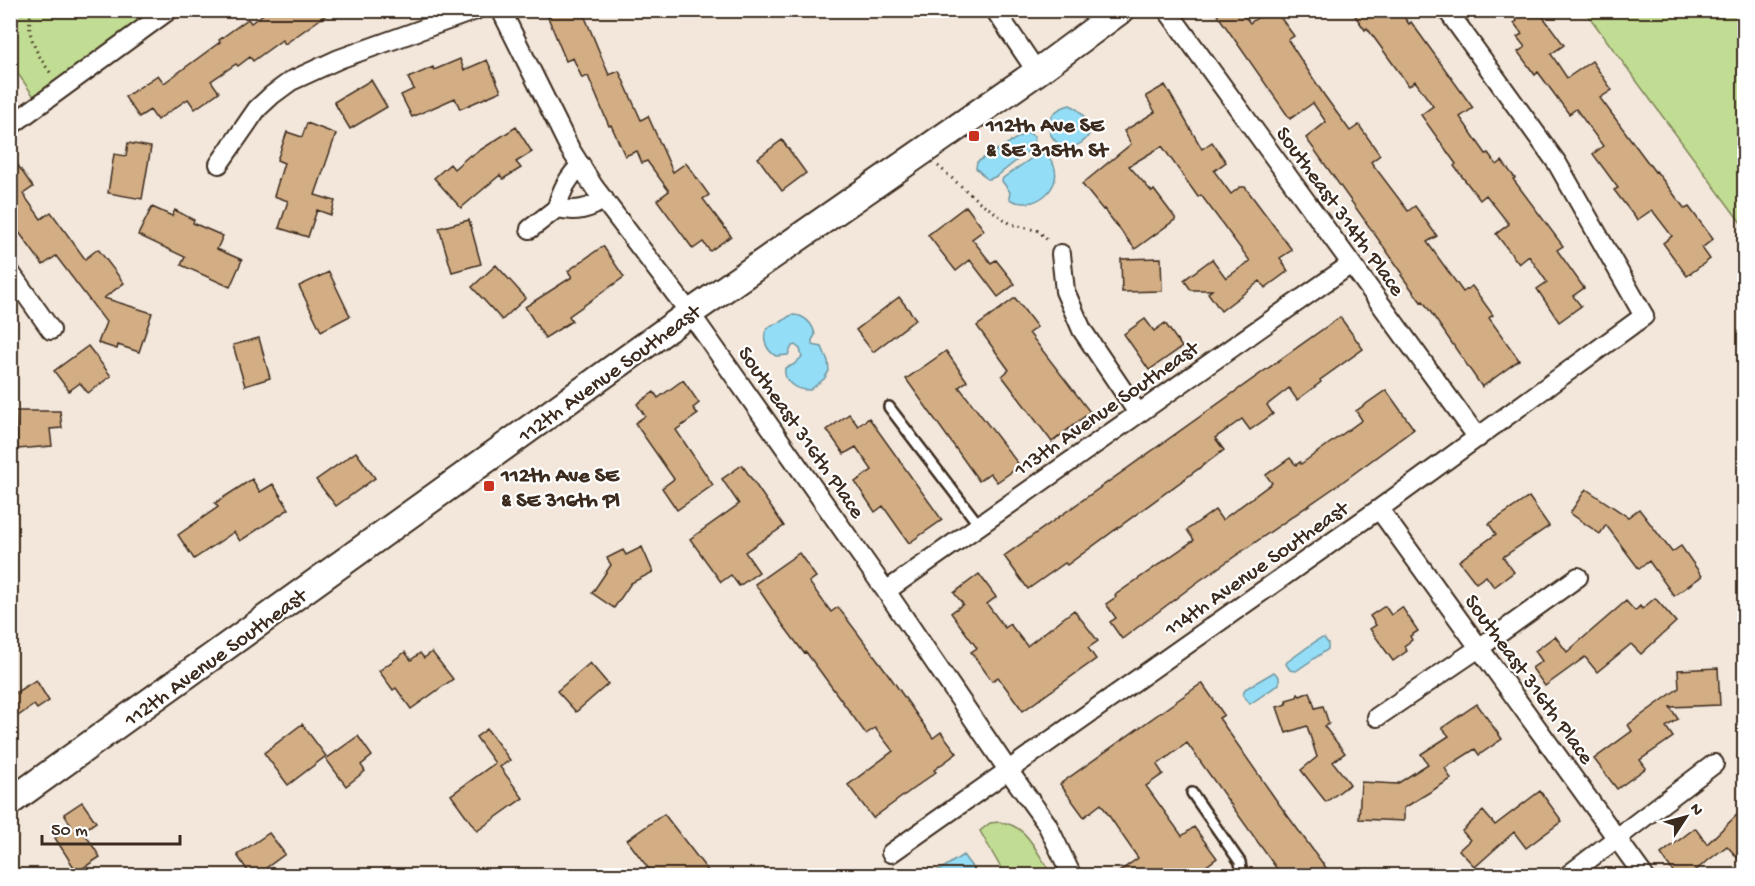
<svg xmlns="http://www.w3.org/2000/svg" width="1755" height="886" font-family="'Gochi Hand',sans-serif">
  <rect width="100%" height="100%" fill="#f2e7da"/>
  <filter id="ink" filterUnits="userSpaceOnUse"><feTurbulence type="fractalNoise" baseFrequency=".0167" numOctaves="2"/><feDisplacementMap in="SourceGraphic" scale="12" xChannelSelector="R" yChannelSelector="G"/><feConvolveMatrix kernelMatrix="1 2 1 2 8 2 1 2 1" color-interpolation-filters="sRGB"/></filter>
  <g filter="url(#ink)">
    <path fill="#c1dc93" stroke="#7e8358" stroke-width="1.5" d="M10,11H156L35,98L11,64Z
      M1585,11H1744V227Z
      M999,822C1026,824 1035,849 1048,869L1039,875H1005L980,831L990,823Z"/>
    <path fill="#94ddf6" stroke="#7095a0" stroke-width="1.5" d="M1070,105C1080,109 1088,121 1090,131C1088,141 1076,147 1067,149C1043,138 1041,112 1070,105Z
      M1027,132L1034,136L1035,146L997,176L990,179H987L976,168L977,162Z
      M1039,153L1045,154C1073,177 1040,214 1011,200L1009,198L1010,192L1002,181L1003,178Z
      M793,315C805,315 813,324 815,335L812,340V345L822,347L828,361L829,371L824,379L810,390C796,390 783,383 785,368L793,365L802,357L800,349L795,345L792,346L788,355L776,356C765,350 759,333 772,325C775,323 778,324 781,322C786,320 786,316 793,315Z
      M1324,638L1328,643V649L1296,671L1290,670L1286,664L1287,662L1319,639Z
      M1274,672L1279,677V684L1250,704L1243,695L1245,689Z
      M963,855L978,875H932Z"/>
    <path fill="#d3ae85" stroke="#3b2a1e" stroke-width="1.5" d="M269,10H333L285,44L282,40L253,61L250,57L238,66L236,64L211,81L219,92L195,109L188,99L157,120L150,110L139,117L125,97L158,75L164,83L220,42L219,40L248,19L251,23Z
      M545,10H582L609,75L619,71L641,120L648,116L673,172L686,163L709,195L703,199L731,236L710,251L703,242L693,249L657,200L669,191L647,161L642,163L637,151L625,156L611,125L609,126L588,76L582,78L573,58L566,61Z
      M1214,10H1240L1250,23L1268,10H1275L1294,36L1288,40L1324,95L1350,131L1359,125L1380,155L1371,162L1408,211L1415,206L1437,236L1427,242L1463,292L1472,286L1493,315L1489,318L1519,360L1482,387L1423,301L1421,302L1401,275L1403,274L1306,138L1326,122L1313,103L1290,119Z
      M1351,10H1399L1409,24L1411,22L1473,108L1460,117L1486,154L1488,153L1497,165L1502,161L1515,178L1513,179L1563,246L1557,250L1584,288L1573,296L1581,306L1559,322L1537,289L1547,282L1529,256L1519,264L1496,234L1509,224L1486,195L1480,200L1454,166L1456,164L1421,115L1433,106L1415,81L1409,86L1367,28L1365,30Z
      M1510,10H1538L1564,45L1551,54L1567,78L1592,61L1612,90L1600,98L1655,172L1656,171L1685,209L1689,207L1713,239L1702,248L1710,259L1687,276L1663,243L1672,236L1652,210L1637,220L1614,190L1618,188L1593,154L1603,146L1576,109L1569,114L1538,72L1535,75L1518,52L1525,47L1517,37L1522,34L1514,23L1517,21Z
      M460,59L464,70L487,60L501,91L460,109L455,98L412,117L401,95L414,89L408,78L433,67L434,70Z
      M371,80L387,107L350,129L334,102Z
      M1165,85L1202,149L1212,142L1226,162L1214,171L1231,194L1240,187H1245L1292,250L1280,258L1288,271L1265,288L1260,281L1221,311L1208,293L1212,290H1191L1184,280L1212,259L1226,278L1250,261L1201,195L1198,197L1162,146L1129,166L1152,192L1154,190L1176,219L1135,249L1104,209L1103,210L1082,184L1131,144L1124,131L1155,112L1146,96Z
      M307,123L336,134L315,195L335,201L331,215L317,210L308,237L279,228L288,201L274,196L284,163L277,160L287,132L302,137Z
      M516,127L532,152L516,162L521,168L503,179L500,175L461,208L434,178L450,164L454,169L470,155L471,156Z
      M782,140L806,173L782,191L758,158Z
      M128,143L151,147L142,199L108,193L114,154L126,156Z
      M10,154L33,187L23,194L41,219L51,212L85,259L98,249L124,283L104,298L152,313L139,352L118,345L117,349L98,343L106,322L56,256L43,265L10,220Z
      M966,206L984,230L972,239L991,263L996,260L1015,284L998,297L970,260L956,271L928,235Z
      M152,207L172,216L175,210L194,220L193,223L223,236L217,249L242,260L230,287L181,265L185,257L138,235Z
      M469,220L481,264L452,272L439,228Z
      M603,246L624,277L569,316L572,321L545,338L525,307L572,277L568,271Z
      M1161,258L1162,291L1122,292L1121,259Z
      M496,265L526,298L502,320L472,287Z
      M329,272L350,316L321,331L299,286Z
      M899,297L916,319L873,352L856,330Z
      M1015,298L1037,327L1029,333L1090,412L1052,442L1002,376L1009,370L977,326Z
      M1340,317L1363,349L1320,380L1321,382L1297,400L1289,388L1267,405L1273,414L1250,430L1242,419L1215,438L1224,450L1067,565L1065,563L1028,589L1004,556Z
      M1145,319L1154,331L1165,323L1182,347L1149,370L1124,334Z
      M259,338L270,378L245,386L233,345Z
      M88,346L111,376L88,393L80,383L69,391L54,371Z
      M946,351L967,381L959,387L1020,466L997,482L990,473L979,481L906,379Z
      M683,380L699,403L693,408L698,414L676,430L713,485L677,510L662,488L674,479L635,423L645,416L637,404L654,392L658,398Z
      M1386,390L1414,429L1341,483L1199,581L1122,639L1110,622L1116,618L1106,604L1116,597L1115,595L1194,540L1187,530L1215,510L1222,520L1272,483L1266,475L1290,458L1296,465L1300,462L1301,464L1362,420L1356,411Z
      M15,411H60L62,428L50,429L52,446L18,449Z
      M849,414L858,426L869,418L942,520L909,543L883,506L875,512L855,482L872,470L856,447L844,454L827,430Z
      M356,452L375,478L336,506L316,480Z
      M742,465L784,526L745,552L759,572L739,586L731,575L721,582L690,539L739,504L722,479Z
      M252,479L260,492L273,484L289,509L240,541L234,532L194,559L178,535L218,507L215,503Z
      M1586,489L1628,517L1639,509L1672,552L1681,546L1702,576L1674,596L1649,561L1639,569L1606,525L1600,534L1570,513Z
      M1529,497L1549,526L1503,557L1514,572L1494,587L1486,576L1476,583L1459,561L1496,534L1489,524Z
      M642,547L653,572L631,583L614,608L592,593L611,565L607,558L623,550L626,555Z
      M799,553L816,577L809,582L831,612L838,607L886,671L933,738L941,732L957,753L934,770L936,772L873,818L848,785L893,751L875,728L866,734L806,652L804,653L783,625L755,584Z
      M979,574L996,597L987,604L1005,628L1010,624L1027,646L1074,610L1098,641L1088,648L1096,659L1023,711L998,677L992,681L971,652L977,648L951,613L963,604L954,593Z
      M1655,598L1676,622L1641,654L1631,644L1597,672L1585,657L1545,686L1532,668L1542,661L1535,651L1555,636L1567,652L1626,601L1635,611L1640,606L1642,609Z
      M1385,606L1391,615L1402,607L1418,631L1410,636L1412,640L1404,646L1407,651L1393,661L1370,629L1376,625L1370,616Z
      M405,652L411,660L420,653L424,658L432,652L453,679L411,709L396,688L393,690L379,671Z
      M590,663L608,684L576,712L557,691Z
      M1718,668L1720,705L1670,707L1678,719L1666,727L1673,737L1640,760L1646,768L1617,789L1594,759L1632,731L1628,725L1679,688L1678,670Z
      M36,680L49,701L37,709L34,705L18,716L10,705V696Z
      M1202,683L1224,715L1219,718L1279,804L1332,876H1282L1187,743L1157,765L1163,774L1146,786L1182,836L1194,827L1217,858L1193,876H1113L1138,858L1101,804L1084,817L1060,784Z
      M1310,692L1315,708L1323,706L1329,724L1324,726L1345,753L1333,762L1350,784L1326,802L1301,770L1317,757L1307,726L1286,733L1277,707L1287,704L1286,700L1297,697L1298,694L1300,696Z
      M1477,704L1502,739L1479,755L1475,749L1445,768L1451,779L1404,808V821L1359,819L1361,782L1397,784L1428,764L1421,754L1449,736L1442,728Z
      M302,724L326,756L288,785L264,753Z
      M487,729L510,760L500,767L523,798L477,831L451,795L495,763L476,737Z
      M358,736L372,756L361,765L365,771L346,786L326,759Z
      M1540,791L1562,821L1526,848L1514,832L1475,867L1459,850L1470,840L1462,831L1483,811L1495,825Z
      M82,802L96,822L83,831L100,857L77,872L55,838L72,827L64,814Z
      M1744,808V865L1727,846L1688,876H1676L1661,854L1695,828L1707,844Z
      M664,814L712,876H654L627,840Z
      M269,833L285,854L255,876H251L237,855Z"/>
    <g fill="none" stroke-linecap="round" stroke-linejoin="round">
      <defs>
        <path id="lane" d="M889,407L979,525
          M1192,793L1240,862L1242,876"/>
        <path id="street" d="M501,10L570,149L594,187L690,313L886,591L1008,770L1047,824L1072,876
          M995,10L1037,72
          M1167,10L1478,438
          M10,126L169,10
          M219,164L257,109L272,95L291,81L339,59L476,10
          M581,165C568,177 561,190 557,208C575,212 589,210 604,199
          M530,229L557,208
          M1061,254L1065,291L1082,330L1138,413
          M10,272L51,330
          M1379,509L1644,876
          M886,591L1351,264
          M1377,717L1479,648L1578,577
          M891,853L1379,509L1644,316L1557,163L1447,10
          M1567,876L1714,764"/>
        <path id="secondary" d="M10,802L690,313L1037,72L1121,10"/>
      </defs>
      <use href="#lane" stroke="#3b2a1e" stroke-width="14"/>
      <use href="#street" stroke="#3b2a1e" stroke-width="22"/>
      <use href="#secondary" stroke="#3b2a1e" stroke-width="30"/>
      <path stroke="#3b2a1e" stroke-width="3" stroke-dasharray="1.5 4.5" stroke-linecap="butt" d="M32,10C24,34 38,56 52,75
        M938,166L977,200L1011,224L1039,231L1049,242"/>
      <use href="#lane" stroke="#fff" stroke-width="9"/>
      <use href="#street" stroke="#fff" stroke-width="18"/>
      <use href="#secondary" stroke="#fff" stroke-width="26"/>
    </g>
  </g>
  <g fill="#c8321e" stroke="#fff" stroke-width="2">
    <rect x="968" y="130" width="12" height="12" rx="3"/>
    <rect x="483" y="480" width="12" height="12" rx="3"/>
  </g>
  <g text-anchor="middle" stroke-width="4.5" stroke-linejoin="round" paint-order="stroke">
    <g font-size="22" font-weight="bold" fill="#3b2a1e" stroke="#fff" text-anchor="start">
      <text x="986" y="131">112th Ave SE<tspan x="986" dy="25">&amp; SE 315th St</tspan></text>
      <text x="501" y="481">112th Ave SE<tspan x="501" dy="25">&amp; SE 316th Pl</tspan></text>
    </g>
    <g font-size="22" fill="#3b2a1e" stroke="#fff">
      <text transform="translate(1342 210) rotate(54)" y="8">Southeast 314th Place</text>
      <text transform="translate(608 372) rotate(-36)" y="8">112th Avenue Southeast</text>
      <text transform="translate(1105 407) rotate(-35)" y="8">113th Avenue Southeast</text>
      <text transform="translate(803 431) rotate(55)" y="8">Southeast 316th Place</text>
      <text transform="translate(1255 567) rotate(-35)" y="8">114th Avenue Southeast</text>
      <text transform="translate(214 656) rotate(-36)" y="8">112th Avenue Southeast</text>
      <text transform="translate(1531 678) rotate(54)" y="8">Southeast 316th Place</text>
    </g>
  </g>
  <rect width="1755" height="886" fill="none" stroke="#fff" stroke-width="36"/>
  <rect x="18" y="18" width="1719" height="850" fill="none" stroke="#3b2a1e" stroke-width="2" filter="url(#ink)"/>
  <g transform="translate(1686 817) rotate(54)" stroke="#ffffff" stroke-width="4.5" paint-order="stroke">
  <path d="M0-4.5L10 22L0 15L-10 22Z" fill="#3b2a1e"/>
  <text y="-9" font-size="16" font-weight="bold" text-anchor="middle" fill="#3b2a1e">N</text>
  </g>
  <path d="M42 835v9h138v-9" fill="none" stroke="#3b2a1e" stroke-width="3"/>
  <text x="51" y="835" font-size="18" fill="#3b2a1e" stroke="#ffffff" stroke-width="4.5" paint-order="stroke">50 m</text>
</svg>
